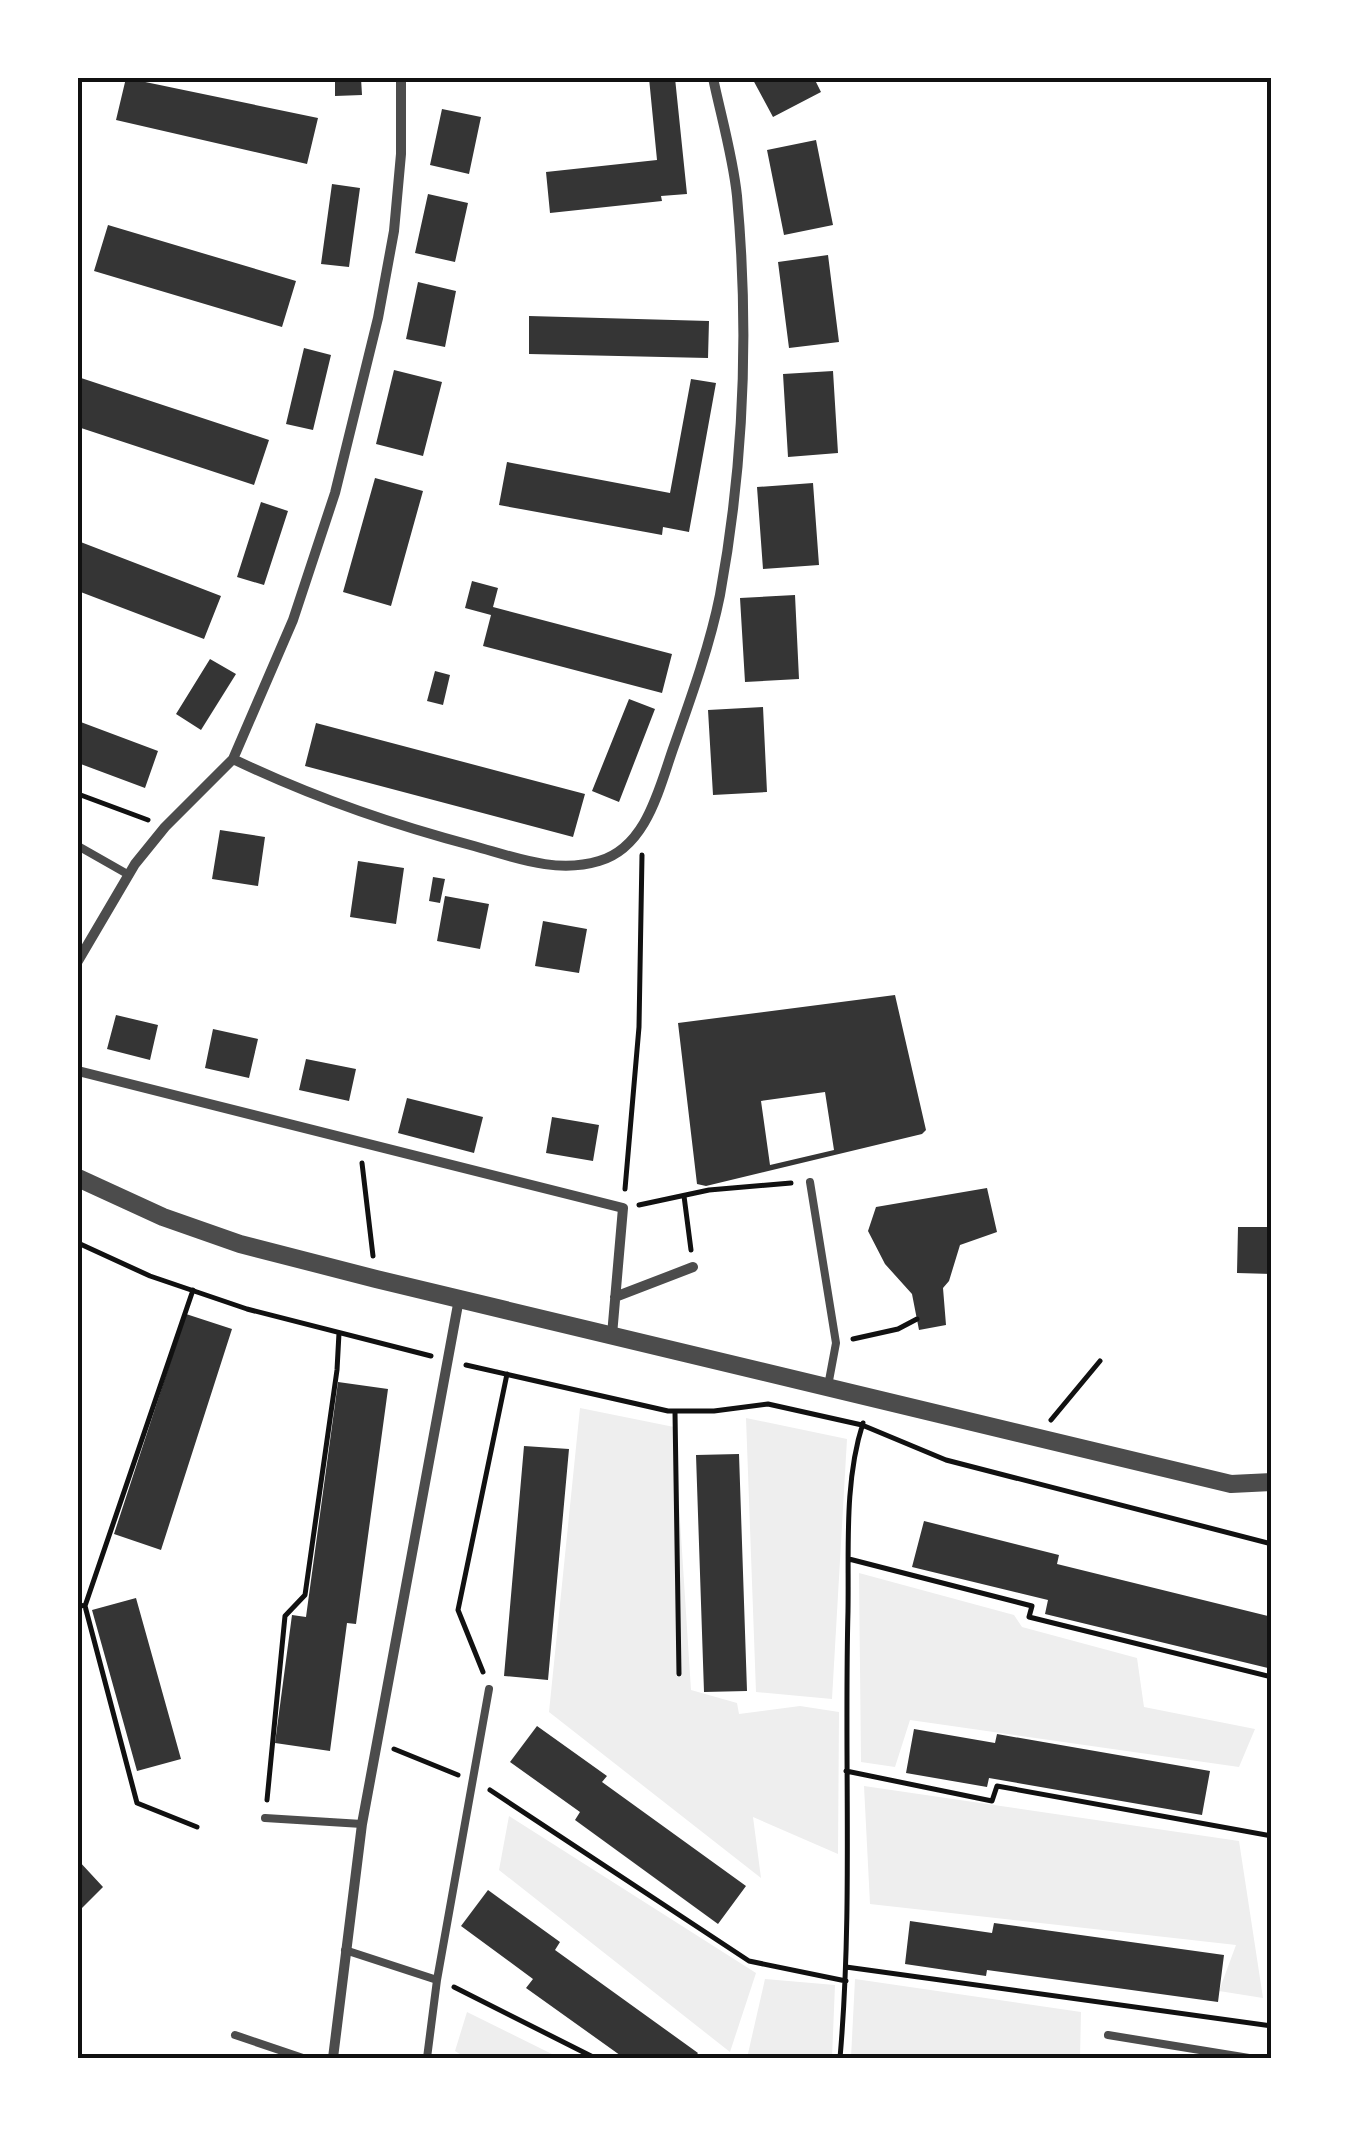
<svg xmlns="http://www.w3.org/2000/svg" width="1349" height="2136" font-family="Raleway,sans-serif">
  <rect width="100%" height="100%" fill="#fff"/>
  <path fill="#eee" d="M580,1408L674,1427L691,1690L737,1703L739,1714L800,1706L839,1712L838,1854L753,1817L761,1878L549,1712Z
    M746,1418L847,1439L832,1699L756,1692Z
    M859,1573L1014,1615L1022,1627L1137,1658L1144,1707L1255,1729L1239,1767L910,1720L895,1767L861,1762Z
    M864,1786L1239,1841L1263,1998L1219,1991L1236,1945L870,1904Z
    M509,1816L756,1973L730,2052L499,1870Z
    M765,1979L835,1985L832,2058H747Z
    M855,1979L1081,2012L1080,2058H851Z
    M467,2012L560,2058H466L455,2051Z"/>
  <path fill="#353535" fill-rule="evenodd" d="M126,78L318,118L307,164L116,120Z
    M335,78H361L362,95L335,96Z
    M649,78H675L687,194L661,196L662,201L550,213L546,172L657,160Z
    M752,78H814L821,92L773,117Z
    M442,109L481,117L469,174L430,165Z
    M816,140L833,225L784,235L767,150Z
    M332,184L360,188L349,267L321,264Z
    M428,194L468,203L455,262L415,253Z
    M108,225L296,281L282,327L94,271Z
    M828,255L839,342L789,348L778,262Z
    M418,282L456,291L445,347L406,339Z
    M529,316L709,321L708,358L529,354Z
    M304,348L331,355L313,430L286,424Z
    M394,370L442,382L423,456L376,444Z
    M833,371L838,453L788,457L783,374Z
    M78,377L269,440L254,485L78,427Z
    M691,379L716,383L689,532L663,527L662,535L499,505L507,462L670,493Z
    M375,478L423,491L391,606L343,592Z
    M813,483L819,565L763,569L757,487Z
    M261,502L288,511L264,585L237,577Z
    M78,541L221,596L204,639L78,591Z
    M472,581L498,588L493,607L672,654L662,693L483,646L491,615L465,608Z
    M795,595L799,679L745,682L740,598Z
    M210,659L236,674L201,730L176,714Z
    M435,671L450,675L443,705L427,701Z
    M629,699L655,709L619,802L592,791Z
    M763,707L767,792L713,795L708,710Z
    M78,721L158,751L145,788L78,763Z
    M316,723L585,794L573,837L305,766Z
    M220,830L265,837L258,886L212,879Z
    M358,861L404,868L396,924L350,917Z
    M433,877L445,879L440,903L429,901Z
    M445,896L489,904L480,949L437,941Z
    M543,921L587,929L579,973L535,966Z
    M895,995L926,1130L922,1134L706,1186L697,1184L678,1023ZM825,1092L834,1150L770,1165L761,1101Z
    M116,1015L158,1025L150,1060L107,1049Z
    M213,1029L258,1039L249,1078L205,1068Z
    M306,1059L356,1069L349,1101L299,1090Z
    M407,1098L483,1117L474,1153L398,1133Z
    M552,1117L599,1125L593,1161L546,1153Z
    M987,1188L997,1232L960,1245L949,1281L943,1288L946,1325L919,1330L912,1294L885,1264L868,1231L876,1207Z
    M1238,1227H1272V1274L1237,1273Z
    M186,1314L232,1329L161,1550L114,1534Z
    M338,1382L388,1389L356,1624L347,1623L330,1751L275,1743L292,1615L306,1617Z
    M524,1446L569,1449L548,1680L504,1676Z
    M739,1454L747,1691L704,1692L696,1455Z
    M924,1521L1059,1555L1057,1564L1272,1617V1669L1045,1614L1048,1600L912,1567Z
    M136,1598L181,1759L137,1771L92,1610Z
    M537,1726L607,1776L602,1782L746,1886L718,1924L575,1820L580,1812L510,1762Z
    M914,1729L995,1743L997,1734L1210,1771L1202,1815L989,1778L987,1787L906,1773Z
    M78,1860L103,1887L78,1912Z
    M488,1890L560,1942L555,1950L698,2053L694,2058H624L526,1988L533,1979L461,1926Z
    M910,1921L992,1933L994,1923L1224,1955L1218,2002L987,1970L986,1976L905,1964Z"/>
  <g fill="none" stroke-linecap="round" stroke-linejoin="round">
    <path stroke="#111" stroke-width="5" d="M78,794L148,820
      M362,1163L373,1256
      M625,1189L639,1027L642,855
      M684,1196L691,1250
      M639,1205L709,1190L791,1183
      M78,1243L150,1276L247,1309L431,1356
      M853,1339L898,1329L917,1319
      M466,1365L668,1411H714L768,1404L862,1425L946,1460L1272,1544
      M675,1412L679,1674
      M1051,1420L1100,1361
      M849,1559L1032,1606L1029,1617L1272,1677
      M78,1605L85,1606L137,1803L197,1827
      M85,1606L193,1290
      M483,1672L458,1610L507,1374
      M394,1749L458,1775
      M846,1771L992,1801L997,1786L1272,1836
      M490,1790L749,1961L846,1981
      M267,1800L285,1616L305,1595L337,1370L339,1333
      M846,1967L1272,2026
      M454,1987L595,2058
      M840,2058C853,1910 844,1760 848,1611C849,1549 844,1482 863,1423"/>
    <path stroke="#4c4c4c" stroke-width="8" d="M78,846L129,875
      M810,1182L836,1343L828,1386
      M265,1818L362,1824
      M345,1950L437,1980
      M235,2035L303,2058
      M1108,2035L1249,2058
      M427,2058L437,1980L489,1689"/>
    <path stroke="#4c4c4c" stroke-width="10" d="M233,759C310,796 390,824 474,846C514,857 556,874 599,861C647,847 659,788 674,746C691,698 710,645 720,595C744,464 749,328 737,196C733,157 721,116 713,78
      M78,961L135,864L165,827L233,759L293,620L335,493L378,318L394,231L401,154V78
      M78,1071L623,1208L612,1335
      M615,1297L693,1267
      M333,2058L362,1824L459,1299"/>
    <path stroke="#4c4c4c" stroke-width="18" d="M78,1178L163,1217L240,1244L376,1279L1231,1484L1272,1482"/>
  </g>
  <rect width="1349" height="2136" fill="none" stroke="#ffffff" stroke-width="160"/>
  <rect x="80" y="80" width="1189" height="1976" fill="none" stroke="#111" stroke-width="4"/>
</svg>
